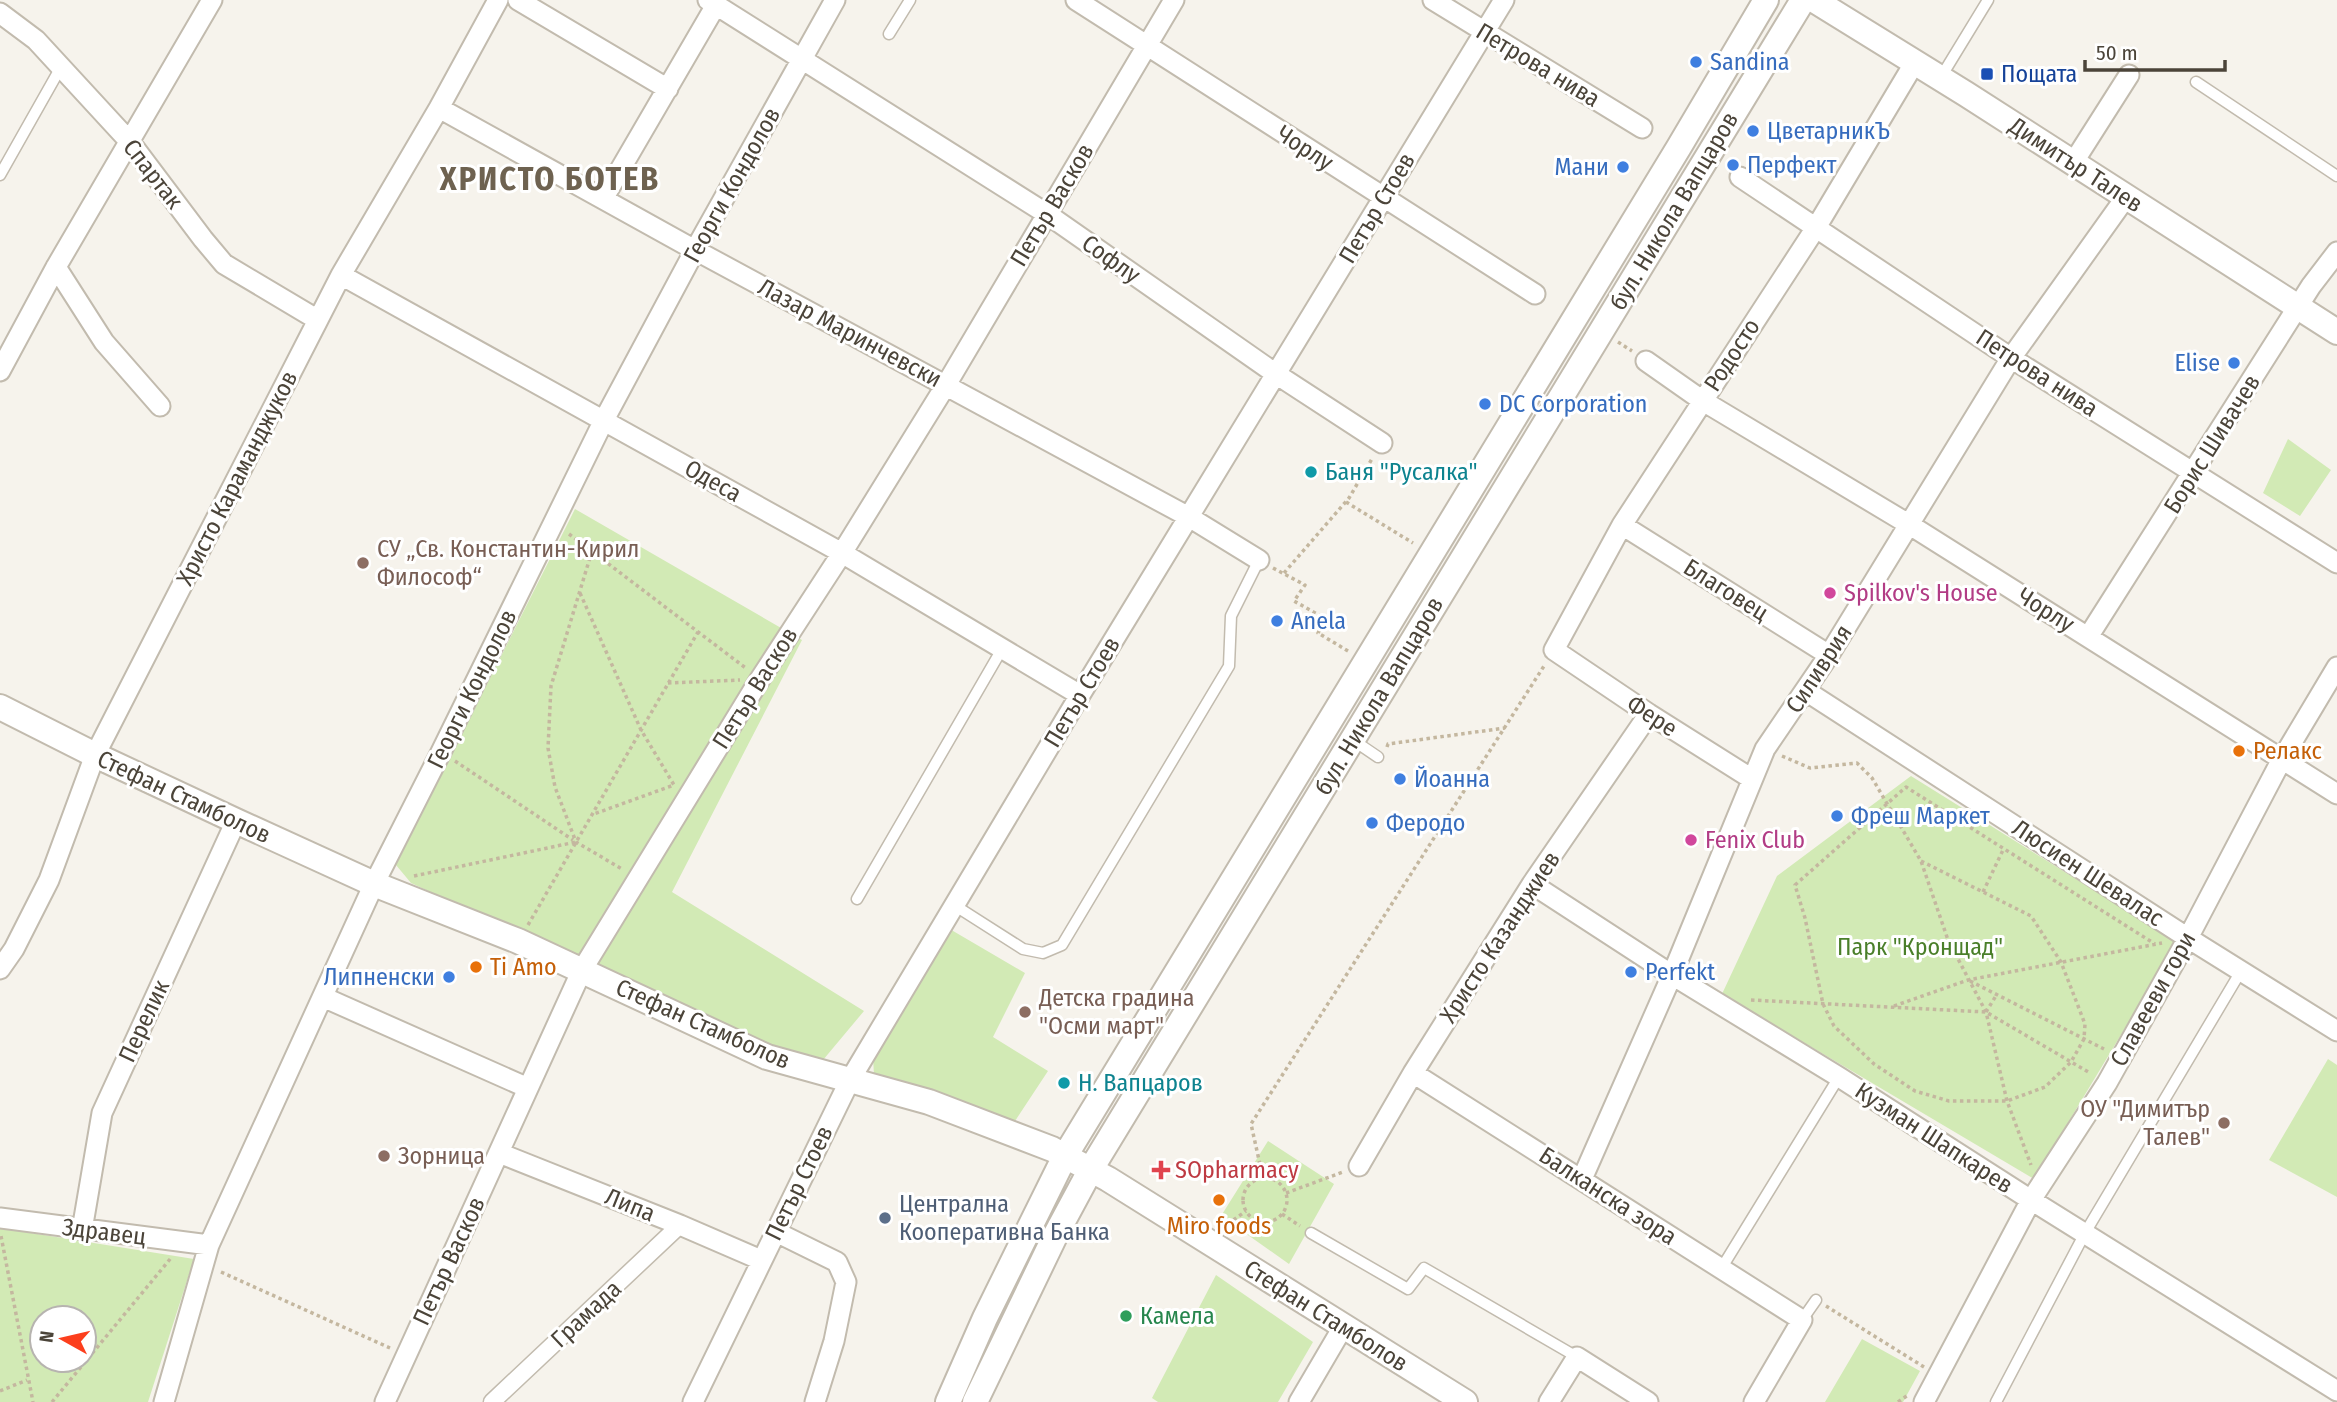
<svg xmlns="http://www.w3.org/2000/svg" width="2337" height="1402" font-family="'Fira Sans Condensed',sans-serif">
  <rect width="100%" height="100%" fill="#f6f3ec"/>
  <path fill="#d2eab5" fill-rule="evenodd" d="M2288,439L2331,470L2300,516L2263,493Z
    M575,509L802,640L672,892L864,1011L823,1060L751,1040L411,883L396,865Z
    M1911,776L2177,942L2034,1179L1722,994L1777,876Z
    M948,928L1025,973L993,1037L1048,1071L1015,1121L874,1076L873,1056Z
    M2328,1059L2337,1065V1197L2269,1160Z
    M1268,1141L1334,1184L1289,1264L1221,1216Z
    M0,1228L194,1259L148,1402H0ZM42,1318H84V1360H42Z
    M1216,1275L1313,1342L1278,1402H1158L1152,1398Z
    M1862,1339L1920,1371L1903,1402H1825Z"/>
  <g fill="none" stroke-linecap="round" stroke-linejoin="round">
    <defs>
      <path id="service" d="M889,34L910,0
        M1941,77L1988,0
        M2196,82L2337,176
        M0,175L61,67
        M1353,740L1378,757
        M857,899L1002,649
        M954,905L1023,949L1043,953L1062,945L1229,666L1231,616L1259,560
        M1311,1233L1408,1289L1424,1268L1577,1357
        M1721,1269L1839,1077
        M1802,1320L1816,1300
        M1996,1402L2085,1233L2241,971"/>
      <path id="pedestrian" d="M492,1402L680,1225"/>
      <path id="minor" d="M518,0L668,89
        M1076,0L1535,294
        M1433,0L1642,128
        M716,5L1047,214L1276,374L1382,443
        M0,13L36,40L130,142L203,239L224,264L318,320
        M439,108L695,250L1189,517L1259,560
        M2073,163L2129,75
        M1740,177L2011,358L2337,563
        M603,199L716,5L708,0
        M56,267L104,342L160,406
        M341,275L842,553L1080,695
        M1646,361L1703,401L1910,525L2337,794
        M0,371L56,267L212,0
        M1622,525L1829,655
        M2088,637L2311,286L2337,252
        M1806,691L2188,938L2337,1031
        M1752,779L1649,714L1554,650L1622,525L1817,226L1915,62
        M1532,884L1672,975L1839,1077L2031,1200L2337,1391
        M0,969L14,949L49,880L95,755L318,320L341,275L439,108L498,0
        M323,997L528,1088
        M1413,1073L1802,1320L1754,1402
        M499,1153L680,1225L761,1260
        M1359,1166L1413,1073L1532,884L1649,714
        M1582,1179L1672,975L1765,749L1829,655L2011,358L2126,197
        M0,1218L209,1245
        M82,1230L102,1113L236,821
        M776,1232L837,1262L846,1282L834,1341L815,1402
        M164,1402L209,1245L374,884L441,752L604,420L695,250L835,0
        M385,1402L582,970L760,679L842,553L946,385L1174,0
        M693,1402L850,1080L1080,695L1504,0
        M1299,1402L1343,1327
        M1549,1402L1577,1357L1648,1402
        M1924,1402L2031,1200L2107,1083L2188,938L2282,759L2337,667"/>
      <path id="tertiary" d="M1814,0L1966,94L2337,332
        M0,707L95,755L236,821L374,884L518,941L767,1057L929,1102L1052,1149L1108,1179L1465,1402
        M948,1402L985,1318L1065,1156L1679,147L1766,0
        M975,1402L1055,1236L1091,1169L1803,0"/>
    </defs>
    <use href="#service" stroke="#c2bbae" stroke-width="13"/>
    <use href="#pedestrian" stroke="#c2bbae" stroke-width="19"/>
    <use href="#minor" stroke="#c2bbae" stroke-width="23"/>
    <use href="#tertiary" stroke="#c2bbae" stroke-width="28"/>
    <path stroke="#c4b79f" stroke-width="3.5" stroke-dasharray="3.5 3.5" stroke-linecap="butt" d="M1618,342L1632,351
      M1346,502L1413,543
      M569,534L747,669
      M592,551L551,686L548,748L555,787L576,842L622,869
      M1273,568L1305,585L1294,601L1326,619L1318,633L1348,651
      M1284,573L1349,498L1373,457
      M580,593L641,730L674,785L594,814
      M668,683L740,680
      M1387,747L1388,744L1505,728
      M1782,756L1810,768L1857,763L1872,778L1921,861L1948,940L1986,1012L2007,1101L2031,1165
      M455,761L573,840
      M1921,861L2031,916L2061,962L2085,1024L2084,1039L2071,1062L2045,1087L2007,1101H1949L1915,1091L1874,1064L1834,1026L1823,1004L1805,918L1795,885L1906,787L2155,944
      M414,876L576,842
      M1983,892L2003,850
      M528,925L698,632
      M1970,981L2104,1049
      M1751,1000L1986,1012L2090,1073
      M1894,1006L1968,980L2162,943
      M1986,1012L1997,994
      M1263,1178L1251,1124L1544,666
      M1243 1200a22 22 0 1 1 44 0a22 22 0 1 1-44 0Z
      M1286,1193L1343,1172
      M1282,1214L1300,1226
      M1222,1228L1246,1211
      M1,1236L33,1402
      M221,1272L390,1348
      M1826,1306L1924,1367
      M0,1391L27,1380
      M52,1402L171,1258
      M1898,1402L1908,1395"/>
    <use href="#service" stroke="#fff" stroke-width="10"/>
    <use href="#pedestrian" stroke="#fff" stroke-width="16"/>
    <use href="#minor" stroke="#fff" stroke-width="19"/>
    <use href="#tertiary" stroke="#fff" stroke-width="24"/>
  </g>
  <g fill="#3f7fe0" stroke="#fff" stroke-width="2.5">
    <circle cx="1696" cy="62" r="7"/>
    <circle cx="1753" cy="131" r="7"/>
    <circle cx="1733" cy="165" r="7"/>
    <circle cx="1623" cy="167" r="7"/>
    <circle cx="2234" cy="363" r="7"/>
    <circle cx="1485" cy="404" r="7"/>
    <circle cx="1277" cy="621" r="7"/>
    <circle cx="1400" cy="779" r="7"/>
    <circle cx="1837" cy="816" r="7"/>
    <circle cx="1372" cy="823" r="7"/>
    <circle cx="1631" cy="972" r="7"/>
    <circle cx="449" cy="977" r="7"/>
  </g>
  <rect fill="#1a4fb4" stroke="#fff" stroke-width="2.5" x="1980" y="67" width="14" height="14" rx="3.5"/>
  <g fill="#0f9aa8" stroke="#fff" stroke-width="2.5">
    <circle cx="1311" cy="472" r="7"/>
    <circle cx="1064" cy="1083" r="7"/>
  </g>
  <g fill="#8d6e63" stroke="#fff" stroke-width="2.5">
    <circle cx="363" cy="563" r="7"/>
    <circle cx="1025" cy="1012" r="7"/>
    <circle cx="2224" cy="1123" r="7"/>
    <circle cx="384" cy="1156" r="7"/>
  </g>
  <g fill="#d1479c" stroke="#fff" stroke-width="2.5">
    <circle cx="1830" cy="593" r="7"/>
    <circle cx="1691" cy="840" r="7"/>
  </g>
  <g fill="#e8710a" stroke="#fff" stroke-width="2.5">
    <circle cx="2239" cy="751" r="7"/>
    <circle cx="476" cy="967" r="7"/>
    <circle cx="1219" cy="1200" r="7"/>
  </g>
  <path fill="#e0444e" stroke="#fff" stroke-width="2.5" d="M1157.5 1159.5h7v7h7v7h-7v7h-7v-7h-7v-7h7z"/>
  <circle fill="#5c6f8a" stroke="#fff" stroke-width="2.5" cx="885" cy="1218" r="7"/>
  <circle fill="#2e9e5b" stroke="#fff" stroke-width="2.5" cx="1126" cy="1316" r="7"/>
  <g text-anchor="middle" stroke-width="6" stroke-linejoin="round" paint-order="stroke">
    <g font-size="24" fill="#366cbe" stroke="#fff" text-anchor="start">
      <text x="1710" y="70">Sandina</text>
      <text x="1767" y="139">ЦветарникЪ</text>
      <text x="1747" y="173">Перфект</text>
      <text x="1609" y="175" text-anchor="end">Мани</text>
      <text x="2220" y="371" text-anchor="end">Elise</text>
      <text x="1499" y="412">DC Corporation</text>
      <text x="1291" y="629">Anela</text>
      <text x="1414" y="787">Йоанна</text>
      <text x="1851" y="824">Фреш Маркет</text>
      <text x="1386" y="831">Феродо</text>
      <text x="1645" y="980">Perfekt</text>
      <text x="435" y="985" text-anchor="end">Липненски</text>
    </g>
    <g font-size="24" fill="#4b4439" stroke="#fff">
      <text transform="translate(1538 65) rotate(31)" y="8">Петрова нива</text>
      <text transform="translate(1305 148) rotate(33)" y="8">Чорлу</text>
      <text transform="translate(2076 165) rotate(33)" y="8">Димитър Талев</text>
      <text transform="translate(153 174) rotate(52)" y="8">Спартак</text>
      <text transform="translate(732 185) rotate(-61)" y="8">Георги Кондолов</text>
      <text transform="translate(1052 205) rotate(-59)" y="8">Петър Васков</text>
      <text transform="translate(1377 208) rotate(-59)" y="8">Петър Стоев</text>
      <text transform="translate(1674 211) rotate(-59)" y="8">бул. Никола Вапцаров</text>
      <text transform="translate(1111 259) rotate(35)" y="8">Софлу</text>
      <text transform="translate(850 333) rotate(28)" y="8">Лазар Маринчевски</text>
      <text transform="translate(1732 355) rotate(-57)" y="8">Родосто</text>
      <text transform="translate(2037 373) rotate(33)" y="8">Петрова нива</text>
      <text transform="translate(2212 444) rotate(-58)" y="8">Борис Шивачев</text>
      <text transform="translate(237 478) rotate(-63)" y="8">Христо Караманджуков</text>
      <text transform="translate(713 481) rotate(29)" y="8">Одеса</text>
      <text transform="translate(1726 590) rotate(32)" y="8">Благовец</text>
      <text transform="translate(2046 610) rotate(32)" y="8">Чорлу</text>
      <text transform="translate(1819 669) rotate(-57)" y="8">Силиврия</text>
      <text transform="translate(755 688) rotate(-58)" y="8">Петър Васков</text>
      <text transform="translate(472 689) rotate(-64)" y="8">Георги Кондолов</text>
      <text transform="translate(1082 692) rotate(-59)" y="8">Петър Стоев</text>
      <text transform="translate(1379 696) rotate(-59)" y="8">бул. Никола Вапцаров</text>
      <text transform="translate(1652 716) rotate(33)" y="8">Фере</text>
      <text transform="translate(184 797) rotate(25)" y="8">Стефан Стамболов</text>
      <text transform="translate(2088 873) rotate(33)" y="8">Люсиен Шевалас</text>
      <text transform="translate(1500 937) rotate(-57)" y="8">Христо Казанджиев</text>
      <text transform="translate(2153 999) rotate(-61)" y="8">Славееви гори</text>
      <text transform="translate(144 1021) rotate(-65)" y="8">Перелик</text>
      <text transform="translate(703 1024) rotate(24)" y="8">Стефан Стамболов</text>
      <text transform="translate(1934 1138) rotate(33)" y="8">Кузман Шапкарев</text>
      <text transform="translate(799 1183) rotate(-64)" y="8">Петър Стоев</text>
      <text transform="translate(1608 1196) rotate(33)" y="8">Балканска зора</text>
      <text transform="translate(630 1205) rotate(22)" y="8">Липа</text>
      <text transform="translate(104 1232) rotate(7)" y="8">Здравец</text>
      <text transform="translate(449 1261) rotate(-65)" y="8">Петър Васков</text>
      <text transform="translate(586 1314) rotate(-43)" y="8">Грамада</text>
      <text transform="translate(1326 1316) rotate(32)" y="8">Стефан Стамболов</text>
    </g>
    <g font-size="24" fill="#164399" stroke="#fff" text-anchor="start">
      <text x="2001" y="82">Пощата</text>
    </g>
    <g font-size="24" fill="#0d838f" stroke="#fff" text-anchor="start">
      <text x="1325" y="480">Баня "Русалка"</text>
      <text x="1078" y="1091">Н. Вапцаров</text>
    </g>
    <g font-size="24" fill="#785e54" stroke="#fff" text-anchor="start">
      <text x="377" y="557">СУ „Св. Константин-Кирил<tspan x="377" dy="28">Философ“</tspan></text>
      <text x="1039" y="1006">Детска градина<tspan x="1039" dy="28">"Осми март"</tspan></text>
      <text x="2210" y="1117" text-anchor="end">ОУ "Димитър<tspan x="2210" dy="28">Талев"</tspan></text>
      <text x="398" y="1164">Зорница</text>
    </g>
    <g font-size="24" fill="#b23c85" stroke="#fff" text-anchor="start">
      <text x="1844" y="601">Spilkov's House</text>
      <text x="1705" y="848">Fenix Club</text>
    </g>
    <g font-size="24" fill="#c56008" stroke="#fff" text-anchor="start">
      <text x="2253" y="759">Релакс</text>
      <text x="490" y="975">Ti Amo</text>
      <text x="1219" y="1234" text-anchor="middle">Miro foods</text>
    </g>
    <g font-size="24" fill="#4a7f2a" stroke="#fff">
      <text x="1920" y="955">Парк "Кронщад"</text>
    </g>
    <g font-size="24" fill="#be3a42" stroke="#fff" text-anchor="start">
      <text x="1175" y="1178">SOpharmacy</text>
    </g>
    <g font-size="24" fill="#4e5e75" stroke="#fff" text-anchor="start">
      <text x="899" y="1212">Централна<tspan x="899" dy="28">Кооперативна Банка</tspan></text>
    </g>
    <g font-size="24" fill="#27864d" stroke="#fff" text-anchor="start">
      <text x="1140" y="1324">Камела</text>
    </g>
    <g font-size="32" font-weight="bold" letter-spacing="2" fill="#6e6250" stroke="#fff">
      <text x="550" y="190">ХРИСТО БОТЕВ</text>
    </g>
  </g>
  <g transform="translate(63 1339) rotate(278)"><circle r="33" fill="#ffffff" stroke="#b7b4b0" stroke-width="2"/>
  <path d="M0-5L12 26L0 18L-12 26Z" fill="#fc3f1d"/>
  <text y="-10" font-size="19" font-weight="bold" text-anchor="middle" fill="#4b4439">N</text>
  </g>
  <path d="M2085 60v10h140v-10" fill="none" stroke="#4b4439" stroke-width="3.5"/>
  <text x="2096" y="60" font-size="21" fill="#4b4439" stroke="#ffffff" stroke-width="5" paint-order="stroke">50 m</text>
</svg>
